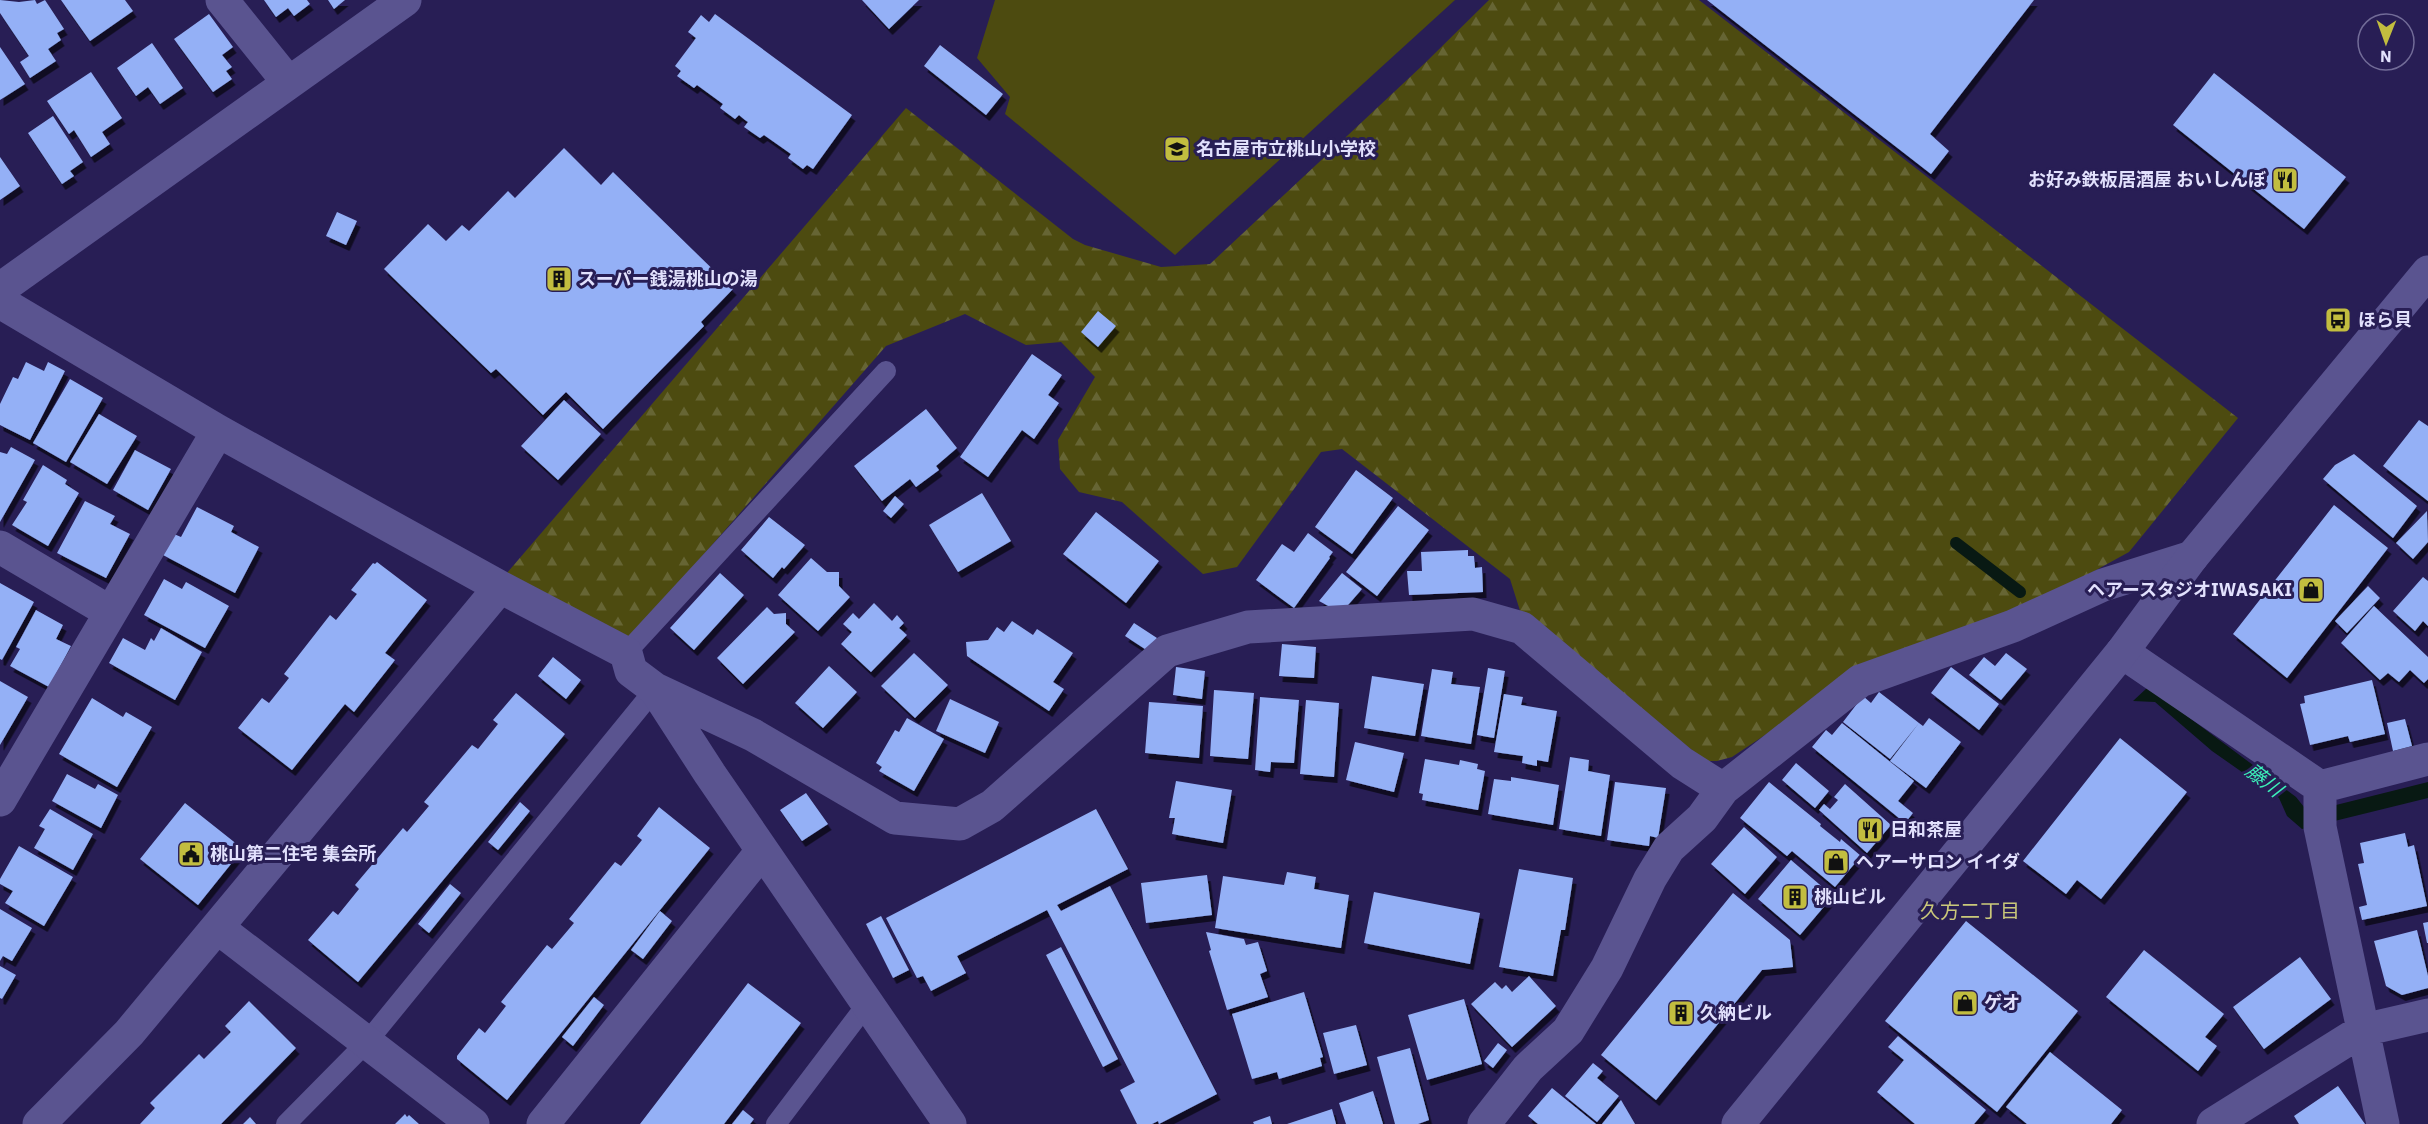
<svg xmlns="http://www.w3.org/2000/svg" width="2428" height="1124" font-family="'IBM Plex Sans','Noto Sans JP',sans-serif">
  <defs>
    <pattern id="forest-firs" width="22" height="20" patternUnits="userSpaceOnUse" patternTransform="scale(1.5)"><rect width="22" height="20" fill="#4d4b10"/><path d="M5 1l3.5 6h-7zM16 11l3.5 6h-7z" fill="#666534"/></pattern>
    <filter id="shadow"><feDropShadow dx="3.5" dy="6" stdDeviation="0" flood-color="#0009"/></filter>
  </defs>
  <rect width="100%" height="100%" fill="#281e55"/>
  <path fill="#4d4b10" d="M995,0H1455L1175,255L1005,114L1010,97L977,58Z"/>
  <path fill="url(#forest-firs)" d="M1489,0H1699L2238,418L2129,552L2025,609L1874,662L1732,757L1717,761H1706L1522,617L1510,579L1342,449L1321,452L1237,567L1203,574L1122,502L1079,492L1060,469L1058,440L1095,377L1061,342L1026,345L965,314L886,346L628,641L507,573L906,108L1073,239L1085,245L1161,267L1210,264L1424,64Z"/>
  <path fill="#081913" d="M2148,687L2296,797L2308,812L2428,782V798L2302,829L2287,816L2279,798L2212,751L2155,702L2133,701Z"/>
  <g fill="none" stroke-linecap="round" stroke-linejoin="round">
    <path stroke="#081913" stroke-width="12" d="M1956,543L2020,592"/>
  </g>
  <path fill="#94b0f6" filter="url(#shadow)" d="M0,0L19,2L35,0L37,4L45,0L64,29L57,33L61,40L48,49L56,61L30,78L20,62L29,56L0,13Z
    M61,0H125L133,11L90,41Z
    M264,0H307L310,4L294,16L288,8L276,17Z
    M328,0H345L334,9Z
    M862,0H919L889,29Z
    M1707,0H2034L1930,134L1949,151L1931,174Z
    M209,14L233,47L222,55L232,67L226,71L232,79L213,92L174,39Z
    M715,14L852,115L813,169L807,165L803,169L788,158L791,154L764,135L760,138L744,127L748,122L745,120L739,115L735,119L720,108L723,104L697,85L694,88L677,76L681,71L675,66L696,38L688,32L701,15L709,22Z
    M152,43L183,88L160,104L148,87L136,96L117,68Z
    M940,45L1003,94L986,115L924,66Z
    M0,47L25,84L0,100Z
    M91,72L122,118L102,132L110,144L91,157L74,130L69,134L47,101Z
    M2214,73L2346,177L2304,229L2173,125Z
    M53,116L83,162L70,171L74,176L62,184L28,133Z
    M564,148L601,185L613,172L733,289L701,322L704,326L603,429L566,392L543,415L496,369L491,373L384,269L428,224L446,241L462,225L469,231L508,191L515,198Z
    M0,157L20,186L0,200Z
    M337,212L357,221L346,245L326,236Z
    M1098,311L1116,326L1098,347L1081,332Z
    M1032,354L1062,375L1048,395L1059,403L1034,439L1022,430L988,477L960,457Z
    M26,362L44,371L48,362L65,371L30,440L0,425V404L13,377L18,379Z
    M70,379L103,398L66,462L33,443Z
    M564,400L601,434L558,480L521,446Z
    M926,409L957,448L936,466L939,470L916,487L910,479L882,501L854,466Z
    M99,414L137,436L107,484L70,462Z
    M2419,420L2428,426V501L2383,466Z
    M11,447L35,460L0,522V452L7,454Z
    M135,450L171,469L148,510L113,490Z
    M2354,454L2417,506L2393,538L2323,479L2335,465Z
    M43,465L67,480L65,484L79,493L48,546L12,525L27,502L23,500Z
    M1356,470L1393,498L1352,554L1315,527Z
    M982,493L1011,541L958,572L929,525Z
    M895,496L904,504L891,518L883,511Z
    M85,501L115,516L110,524L130,534L106,578L57,553Z
    M2334,505L2388,548L2287,678L2233,634Z
    M1398,506L1429,530L1377,596L1346,572Z
    M197,507L234,526L231,532L259,547L235,593L163,555L174,534L181,537Z
    M2427,511L2428,542L2413,559L2396,543Z
    M1096,512L1159,561L1126,603L1063,554Z
    M769,517L805,545L784,569L782,567L773,578L741,550Z
    M1308,533L1333,552L1329,557L1330,558L1294,608L1256,580L1282,544L1294,552Z
    M1468,550V556H1474L1475,568L1482,567L1483,592L1409,595L1407,571H1422L1421,552Z
    M811,558L827,572H839V586L850,597L818,631L778,595Z
    M377,562L427,600L385,653L395,660L354,712L345,704L292,770L238,728L262,698L269,703L289,678L284,674L330,615L336,620L357,594L351,590L373,563L375,564Z
    M720,573L744,595L694,650L670,628Z
    M1342,573L1362,589L1348,605L1332,608L1319,601Z
    M2423,577L2428,581V626L2423,621L2415,631L2393,611Z
    M164,579L182,589L186,582L229,606L205,648L144,615Z
    M0,583L34,602L2,660L0,659Z
    M2368,586L2380,598L2347,633L2335,621Z
    M874,603L892,621L897,615L904,623L899,628L907,635L871,672L841,644L852,632L843,624L853,613L859,619Z
    M2374,606L2428,657V679L2424,683L2410,670L2399,682L2388,673L2380,680L2341,643Z
    M767,607L774,614L786,613V624L795,632L743,684L717,658Z
    M36,610L63,625L56,639L71,646L49,687L10,666L20,649L16,647Z
    M1012,621L1033,635L1037,629L1073,653L1053,682L1064,689L1049,711L967,656L966,642L988,640L997,627L1004,632Z
    M1134,623L1157,638L1148,651L1125,636Z
    M161,628L202,652L175,700L109,663L123,638L145,650L151,638L154,641Z
    M1282,644L1316,647L1314,678L1279,676Z
    M914,653L948,685L915,718L881,686Z
    M2006,653L2027,669L2001,700L1969,675L1984,657L1995,666Z
    M553,657L581,680L566,699L538,676Z
    M829,666L857,692L823,728L795,703Z
    M1176,667L1205,671L1202,699L1173,695Z
    M1951,667L1999,704L1979,730L1931,693Z
    M1488,668L1505,671L1494,738L1477,735Z
    M1432,669L1453,672L1451,684L1480,687L1471,744L1421,736Z
    M1372,676L1424,684L1415,736L1364,728Z
    M2372,680L2385,734L2350,742L2348,736L2310,745L2300,704L2305,703L2304,696Z
    M0,681L28,697L0,745Z
    M1214,690L1254,693L1248,759L1210,756Z
    M1879,692L1919,723L1890,759L1843,722L1863,696L1871,703Z
    M516,693L565,734L358,982L308,940L333,911L338,915L359,889L355,885L403,828L407,832L429,806L424,802L472,745L478,749L498,724L493,720Z
    M1504,694L1523,697L1521,705L1557,711L1548,762L1537,760V766L1522,763L1523,756L1494,752Z
    M1260,697L1299,700L1294,763L1271,762L1270,772L1255,770Z
    M92,698L123,717L126,712L152,727L117,787L59,754Z
    M950,699L999,722L985,753L936,731Z
    M1306,700L1339,703L1334,777L1300,774Z
    M1149,702L1203,706L1199,758L1145,753Z
    M907,718L944,739L914,791L879,771L882,767L876,763L895,730L899,732Z
    M1929,718L1961,742L1926,788L1890,761L1919,723L1923,726Z
    M2405,719L2412,746L2393,751L2387,723Z
    M1842,723L1914,781L1898,801L1913,813L1905,823L1812,747L1826,730L1832,735Z
    M2120,738L2187,792L2101,899L2077,880L2066,894L2023,861Z
    M1355,742L1404,753L1394,792L1346,780Z
    M1570,757L1589,760L1588,771L1610,775L1601,836L1559,829Z
    M1425,759L1459,765L1460,760L1478,764L1477,769L1485,771L1478,810L1422,800L1423,794L1419,793Z
    M1796,763L1829,791L1815,808L1782,780Z
    M67,774L95,789L98,784L118,795L101,828L52,801Z
    M1511,777L1559,785L1553,825L1488,814L1494,779L1511,781Z
    M1176,781L1232,790L1223,843L1172,834L1175,818H1169Z
    M1615,782L1666,788L1658,838L1650,836L1649,846L1607,840Z
    M1769,782L1821,824L1820,826L1840,842L1841,839L1861,856L1835,887L1792,851L1787,856L1740,818Z
    M1845,784L1891,825L1867,853L1819,810L1824,804L1830,809L1838,800L1834,797Z
    M806,793L828,824L802,841L780,810Z
    M520,802L530,811L498,850L488,842Z
    M185,803L243,849L198,905L140,859Z
    M659,807L710,848L507,1100L457,1059V1056L479,1028L485,1033L506,1006L501,1002L547,945L552,949L574,923L569,919L615,862L621,866L642,840L637,836Z
    M50,809L93,834L73,870L34,848L45,829L39,826Z
    M1096,809L1128,869L1057,905L1061,911L1110,886L1217,1094L1159,1124L1158,1121L1152,1124H1137L1120,1090L1135,1082L1047,910L957,956L966,973L931,991L923,976L917,978L886,918Z
    M1744,827L1777,857L1745,894L1711,864Z
    M2405,833L2408,847L2414,845L2427,906L2362,920L2359,907L2367,905L2358,864L2364,863L2360,843Z
    M19,846L73,877L44,926L5,903L13,891L0,884V879Z
    M1791,860L1833,896L1800,935L1758,899Z
    M1519,869L1573,878L1565,930H1561L1553,976L1499,967Z
    M1287,872L1316,877L1314,889L1349,895L1341,948L1215,928L1223,876L1284,885Z
    M1207,875L1212,915L1146,923L1141,883Z
    M450,884L461,893L429,933L418,924Z
    M1374,892L1480,913L1470,964L1364,943Z
    M1733,893L1790,940L1793,967L1762,970L1656,1100L1601,1055Z
    M0,909L32,928L12,961L3,956L0,961Z
    M660,911L672,921L643,959L631,950Z
    M881,916L909,970L893,978L866,924Z
    M1966,921L2078,1011L1997,1112L1885,1021Z
    M2428,922V943H2427L2423,923Z
    M2417,930L2428,976V988L2402,995L2386,986L2374,941Z
    M1206,932L1244,939L1246,945L1258,942L1267,971L1260,974L1268,997L1227,1010L1209,951L1211,950Z
    M1061,947L1118,1059L1103,1067L1046,955Z
    M2144,950L2224,1014L2205,1037L2217,1046L2198,1071L2106,997Z
    M2300,957L2331,999L2264,1049L2233,1007Z
    M0,966L16,975L2,999L0,998Z
    M1529,976L1556,1006L1512,1047L1471,1004L1495,982L1502,989L1506,985L1512,992Z
    M748,983L801,1023L724,1124H640Z
    M1304,992L1323,1057L1320,1058L1322,1066L1279,1079L1277,1072L1252,1079L1232,1014Z
    M594,997L604,1005L573,1046L562,1037Z
    M1464,999L1482,1064L1427,1080L1408,1015Z
    M249,1001L296,1048L221,1124H140L155,1108L150,1103L199,1054L204,1059L231,1032L225,1026Z
    M1356,1025L1367,1065L1334,1074L1323,1033Z
    M1898,1036L1986,1110L1974,1124H1915L1877,1092L1904,1060L1888,1047Z
    M1498,1043L1507,1050L1493,1068L1484,1061Z
    M1410,1048L1429,1120L1418,1124H1395L1377,1057Z
    M2050,1052L2122,1110L2111,1124H2027L2006,1107Z
    M1593,1063L1603,1071L1597,1078L1619,1096L1597,1122L1565,1096Z
    M2338,1086L2365,1124H2299L2294,1116Z
    M1552,1088L1596,1124H1538L1528,1116Z
    M1373,1091L1383,1124H1346L1339,1103Z
    M1621,1100L1635,1124H1602Z
    M1332,1109L1336,1124H1287Z
    M743,1110L754,1119L750,1124H732Z
    M405,1114L407,1117L409,1115L419,1124H395Z
    M1270,1116L1272,1124H1254L1253,1122Z
    M250,1117L256,1124H243Z"/>
  <g fill="none" stroke-linecap="round" stroke-linejoin="round">
    <path stroke="#5a5490" stroke-width="20" d="M626,653L886,371
      M286,1124L367,1042L655,689
      M776,1124L867,1004"/>
    <path stroke="#5a5490" stroke-width="33" d="M222,0L288,82
      M0,289L405,0
      M0,302L218,431L500,587L626,653L631,671L655,689L710,774L950,1124
      M0,547L110,612
      M2122,652L2320,787V827L2383,1124
      M655,689L753,735L895,818L960,824L992,806L1167,651L1248,627L1473,614L1522,628L1682,763L1723,789
      M2320,787L2428,759
      M0,800L218,431
      M218,928L473,1124
      M39,1124L129,1033L500,587
      M543,1124L762,851
      M1484,1124L1528,1068L1568,1031L1607,968L1650,879L1669,848L1702,818L1723,789L1860,681L2013,626L2103,585L2192,557
      M2213,1124L2363,1030L2428,1015"/>
    <path stroke="#5a5490" stroke-width="33" d="M1738,1124L2122,652L2192,557L2428,272"/>
  </g>
  <defs>
    <symbol id="school-square" viewBox="-11 -11 22 22"><rect x="-9" y="-9" width="18" height="18" rx="4" fill="#c2bd3f" stroke="#281e55"/><path d="M0-5L7-2L0 1L-7-2ZM-4 1L0 2.5L4 1V4Q0 6-4 4Z" fill="#111"/></symbol>
    <symbol id="restaurant-square" viewBox="-11 -11 22 22"><rect x="-9" y="-9" width="18" height="18" rx="4" fill="#c2bd3f" stroke="#281e55"/><path d="M-5-6h1v4h1v-4h1v4h1v-4h1v5L-1.5 .5V6h-2V.5L-5-1ZM5-6V6H3V1.5H1.5Q1.5-4 5-6Z" fill="#111"/></symbol>
    <symbol id="building-square" viewBox="-11 -11 22 22"><rect x="-9" y="-9" width="18" height="18" rx="4" fill="#c2bd3f" stroke="#281e55"/><path d="M-4-6H4V6H1V3H-1V6H-4ZM-2.5-4.3h1.7v1.8h-1.7ZM.8-4.3h1.7v1.8H.8ZM-2.5-1h1.7V.8h-1.7ZM.8-1h1.7V.8H.8Z" fill="#111"/></symbol>
    <symbol id="bus-square" viewBox="-11 -11 22 22"><rect x="-9" y="-9" width="18" height="18" rx="4" fill="#c2bd3f" stroke="#281e55"/><path d="M-5-6H5V4H4V6H2V4H-2V6H-4V4H-5ZM-3.5-4V0h7V-4ZM-3.5 1.2v1.5H-2V1.2ZM2 1.2v1.5H3.5V1.2Z" fill="#111"/></symbol>
    <symbol id="shop-square" viewBox="-11 -11 22 22"><rect x="-9" y="-9" width="18" height="18" rx="4" fill="#c2bd3f" stroke="#281e55"/><path d="M-5-2.5h2.3a2.7 3.5 0 0 1 5.4 0H5L5.5 6h-11ZM-1.5-2.5h3a1.5 2.3 0 0 0-3 0Z" fill="#111"/></symbol>
    <symbol id="civic-square" viewBox="-11 -11 22 22"><rect x="-9" y="-9" width="18" height="18" rx="4" fill="#c2bd3f" stroke="#281e55"/><path d="M-.6-6.5H3V-4.5H.6V-3L4-1V1h2V6H-6V1h2V-1L-.6-3ZM-1.2 2.5V6h2.4V2.5Z" fill="#111"/></symbol>
  </defs>
  <g fill-rule="evenodd">
    <use href="#school-square" x="1162" y="134" width="30" height="30"/>
    <use href="#restaurant-square" x="2270" y="165" width="30" height="30"/>
    <use href="#building-square" x="544" y="264" width="30" height="30"/>
    <use href="#bus-square" x="2323" y="305" width="30" height="30"/>
    <use href="#shop-square" x="2296" y="575" width="30" height="30"/>
    <use href="#restaurant-square" x="1855" y="815" width="30" height="30"/>
    <use href="#civic-square" x="176" y="839" width="30" height="30"/>
    <use href="#shop-square" x="1821" y="847" width="30" height="30"/>
    <use href="#building-square" x="1780" y="882" width="30" height="30"/>
    <use href="#shop-square" x="1950" y="988" width="30" height="30"/>
    <use href="#building-square" x="1666" y="998" width="30" height="30"/>
  </g>
  <g text-anchor="middle" stroke-width="6" stroke-linejoin="round" paint-order="stroke">
    <g font-size="18" font-weight="bold" fill="#e2e1fd" stroke="#281e55" text-anchor="start">
      <text x="1196" y="155">名古屋市立桃山小学校</text>
      <text x="2266" y="186" text-anchor="end">お好み鉄板居酒屋 おいしんぼ</text>
      <text x="578" y="285">スーパー銭湯桃山の湯</text>
      <text x="2358" y="326">ほら貝</text>
      <text x="2292" y="596" text-anchor="end">ヘアースタジオIWASAKI</text>
      <text x="1890" y="836">日和茶屋</text>
      <text x="210" y="860">桃山第二住宅 集会所</text>
      <text x="1856" y="868">ヘアーサロン イイダ</text>
      <text x="1814" y="903">桃山ビル</text>
      <text x="1984" y="1009">ゲオ</text>
      <text x="1700" y="1019">久納ビル</text>
    </g>
    <g font-size="20" font-style="italic" fill="#3cf1b9" stroke="#281e55">
      <text transform="translate(2264 780) rotate(38)" y="7">藤川</text>
    </g>
    <g font-size="20" fill="#cac87a" stroke="#281e55">
      <text x="1970" y="918">久方二丁目</text>
    </g>
  </g>
  <g transform="translate(2386 42) rotate(181)"><circle r="28" fill="#281e55" stroke="#726c98" stroke-width="1.5"/>
  <path d="M0-4.5L10 22L0 15L-10 22Z" fill="#c2bd3f"/>
  <text y="-9" font-size="16" font-weight="bold" text-anchor="middle" fill="#e2e1fd">N</text>
  </g>
</svg>
